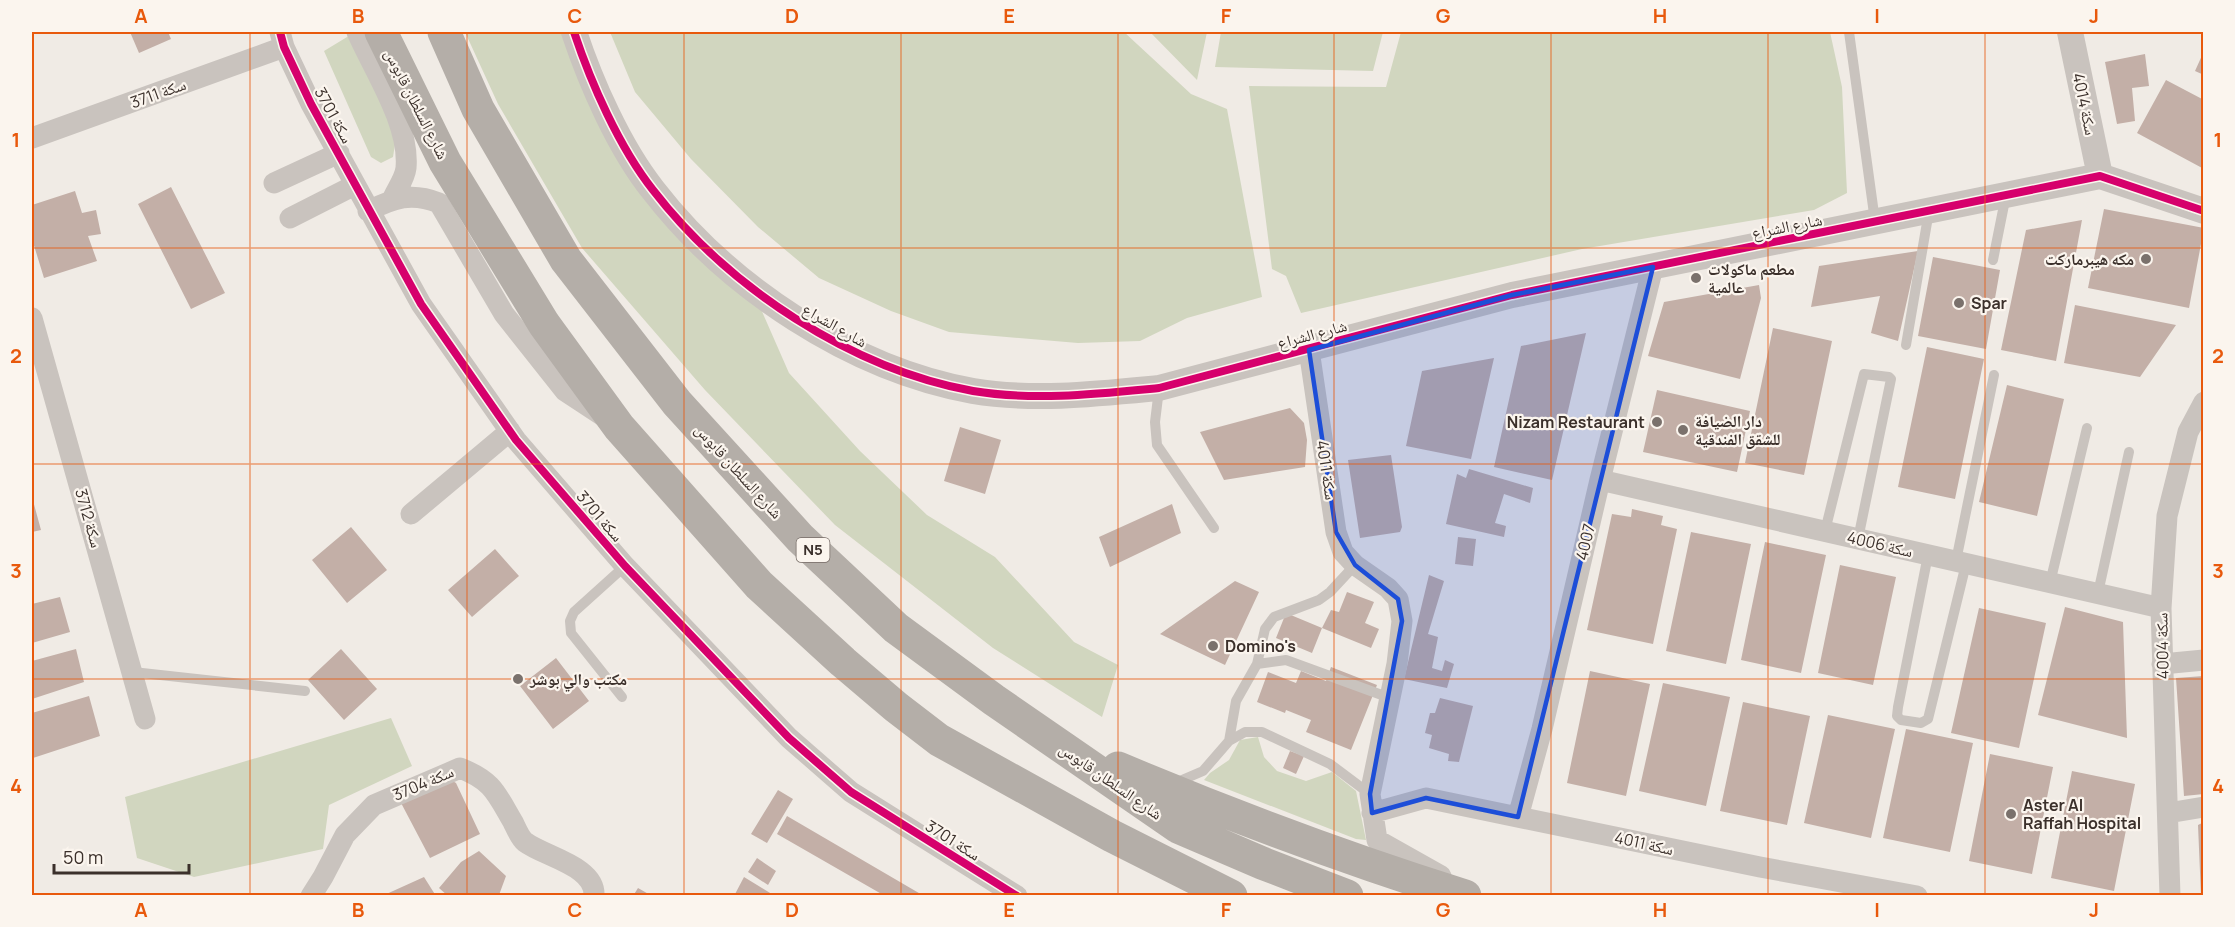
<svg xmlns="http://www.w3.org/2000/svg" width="2235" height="927" font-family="Manrope,'Noto Naskh Arabic',sans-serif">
  <rect width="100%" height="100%" fill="#f0ebe5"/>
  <path fill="#d1d6bf" d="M465,32H567L616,141L757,300L789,373L860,451L927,515L995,557L1074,642L1118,665L1102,717L993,648L835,525L705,390L582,248L498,104Z
    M610,32H1124L1191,94L1227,109L1262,297L1187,318L1140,341L1078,343L949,332L891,311L819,278L758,227L691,159L635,92Z
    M1150,32H1207L1197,80Z
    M1221,32H1383L1373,71L1215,67Z
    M1401,32H1830L1842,87L1847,193L1814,210L1582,249L1301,313L1286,276L1272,269L1249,86L1386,87Z
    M352,34L396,138L393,157L381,163L371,157L324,51Z
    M391,718L412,766L329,805L323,849L194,877L137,858L125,797Z
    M1258,737L1264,757L1277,771L1306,781L1332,772L1356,791L1366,840L1356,839L1204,780L1210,773L1229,760L1240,740Z"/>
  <path fill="#c3afa7" d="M130,32H168L171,39L139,53Z
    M2204,51V75L2195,71Z
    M2145,54L2149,86L2132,88L2135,121L2117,124L2105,62Z
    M2166,80L2204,100V169L2137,133Z
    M171,187L225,293L191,309L138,204Z
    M75,191L82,213L96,210L101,234L88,236L97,261L44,278L32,239V205Z
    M2104,209L2204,228L2189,308L2088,288Z
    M2082,220L2056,361L2001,350L2026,230Z
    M1918,251L1898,341L1871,333L1880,296L1811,307L1819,266Z
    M1933,257L2000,270L1986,349L1918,336Z
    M1759,285L1761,298L1740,379L1648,356L1664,302Z
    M2075,305L2176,325L2140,377L2064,363Z
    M1773,328L1832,341L1804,475L1745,463Z
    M1586,333L1552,480L1494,467L1521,346Z
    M1927,347L1984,359L1955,499L1898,487Z
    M1494,358L1471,459L1406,446L1422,371Z
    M2007,385L2064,399L2037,516L1979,502Z
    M1657,390L1750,411L1737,472L1643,452Z
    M1290,408L1304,423L1307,440L1305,467L1224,480L1200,432Z
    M960,427L1001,440L985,494L944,481Z
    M1391,455L1402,527L1400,532L1360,538L1348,460Z
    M1469,469L1533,488L1530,503L1504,494L1495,523L1506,526L1504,537L1446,524L1457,474L1466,478Z
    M32,497L41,530L32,532Z
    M1172,504L1181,533L1110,567L1099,537Z
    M1632,509L1663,516L1661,525L1677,529L1653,644L1587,630L1612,514L1631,517Z
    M351,527L387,570L347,603L312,560Z
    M1691,532L1751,544L1726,664L1666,651Z
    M1458,537L1476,539L1473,566L1455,564Z
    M1765,542L1826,555L1801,673L1741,660Z
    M495,549L519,576L472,617L448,590Z
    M1840,565L1896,577L1873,685L1818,673Z
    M1429,575L1444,581L1428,634L1438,637L1432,668L1442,671L1445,660L1454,664L1447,688L1404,679Z
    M1235,581L1259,592L1225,665L1160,634Z
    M1347,592L1374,602L1365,623L1379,629L1371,648L1322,628L1331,610L1339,612Z
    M60,597L70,632L32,643V604Z
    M2065,607L2123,622L2127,738L2038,715Z
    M1979,608L2046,623L2019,748L1951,733Z
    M1286,613L1322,628L1312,653L1276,638Z
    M76,649L84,682L32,699V661Z
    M341,649L377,689L344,720L308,680Z
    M556,658L589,701L553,729L520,686Z
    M1331,667L1377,685L1351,750L1306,732L1311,720L1286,710L1285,713L1257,702L1268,672L1296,683L1301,671L1326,681Z
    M1590,671L1650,684L1626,796L1567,783Z
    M2204,676V794L2184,796L2176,678Z
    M1663,683L1730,697L1706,806L1639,791Z
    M89,696L100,736L33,758L32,713Z
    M1440,698L1473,706L1459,762L1448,761L1449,754L1429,748L1432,735L1425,733L1430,713H1435Z
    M1743,702L1810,716L1787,825L1720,811Z
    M1828,715L1895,729L1871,838L1804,823Z
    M1906,729L1973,743L1950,852L1883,838Z
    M1290,751L1304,756L1296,774L1283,768Z
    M1990,754L2053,767L2032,874L1969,861Z
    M2072,771L2135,784L2114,891L2051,878Z
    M449,779L456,783L480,834L430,858L400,801Z
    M778,790L793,799L767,843L751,834Z
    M787,816L924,896H885L777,834Z
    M2204,822V896H2201L2198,825Z
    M479,851L506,876L499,895L448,896L439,888L461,862Z
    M757,858L776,871L768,885L748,872Z
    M424,877L436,896H382Z
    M744,877L775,896H734Z
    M638,888L652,896H633Z"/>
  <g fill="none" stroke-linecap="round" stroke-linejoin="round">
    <path stroke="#c9c3be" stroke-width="10" d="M1849,32L1875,221
      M1993,260L2006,195
      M1906,345L1929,211
      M1159,389L1155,422L1157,445L1214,528
      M1825,531L1864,374L1889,377L1891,379L1858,539
      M1928,555L1898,707L1897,716L1901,720L1921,723L1928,719L1966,564
      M1956,561L1994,375
      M2050,583L2087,428
      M2098,593L2129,452
      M1257,664L1265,629L1274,617L1319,600L1330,592L1355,565
      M133,672L305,691
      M622,697L571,633L570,621L574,612L625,566
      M1229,741L1236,701L1257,664L1286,660L1390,698
      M1175,783L1203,771L1229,741L1245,732H1262L1330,764L1370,794"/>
    <path stroke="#c9c3be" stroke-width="21" d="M280,32L284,47L311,104L421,304L516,440L625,566L789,738L851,792L1017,896
      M357,32C374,71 410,124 406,168C405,178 397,189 393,198
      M32,138L284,47
      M274,183L339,153
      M368,211C394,198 411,192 439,203L504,314L565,391L603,416
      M290,218L355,185
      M32,318L145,719
      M1309,350L1336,532L1343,552L1355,565L1388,588L1398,599L1402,621L1397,664L1370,794L1377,840L1441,876
      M1600,480L2161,608
      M411,514L510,431
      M2162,664L2204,660
      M1372,813L1426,798L1760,867L1917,896
      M2168,813L2204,807
      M1518,817L1542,729L1600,480L1653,267
      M311,896L323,877L345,835L374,805L460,768C493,781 496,793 513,822C516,828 520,838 525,842C545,857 596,866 594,896
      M2170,896L2161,608L2167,516L2188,432L2204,402"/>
    <path stroke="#c9c3be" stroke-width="26" d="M574,32C591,83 619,147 653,190C728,287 851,369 973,391C1034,401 1097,394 1159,388L1512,295L2100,176L2204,211
      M2070,32L2100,176"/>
    <path stroke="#b4aea8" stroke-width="33" d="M381,32L445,162L544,324L619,427L759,585L843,662L896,707L939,740L1112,836L1231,896
      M444,32L478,109L566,260L677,403L800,538L896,628L994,700L1178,827L1262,863L1347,896
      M1118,768C1232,816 1347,859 1465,896"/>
    <defs>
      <path id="cycleway" d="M280,32L284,47L311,104L421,304L516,440L625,566L789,738L851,792L1017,896
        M574,32C591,83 619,147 653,190C728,287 851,369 973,391C1034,401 1097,394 1159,388L1512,295L2100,176L2204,211"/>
    </defs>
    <use href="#cycleway" stroke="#fbf5ee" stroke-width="11"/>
    <use href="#cycleway" stroke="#d6006c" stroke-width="8"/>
  </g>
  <path fill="#1d4ed8" fill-opacity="0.2" stroke="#1d4ed8" stroke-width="4.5" stroke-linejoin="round" d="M1653,267L1518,817L1426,798L1372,813L1370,794L1402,621L1398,599L1355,565L1336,532L1309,350L1512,295Z"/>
  <path fill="none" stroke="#e8590c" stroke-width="1.5" stroke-opacity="0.55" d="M250,32V896M467,32V896M684,32V896M901,32V896M1118,32V896M1334,32V896M1551,32V896M1768,32V896M1985,32V896M32,248H2204M32,464H2204M32,679H2204"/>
  <g fill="#7a716c" stroke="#fbf5ee" stroke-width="2">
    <circle cx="2146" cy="259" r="6"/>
    <circle cx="1696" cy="278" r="6"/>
    <circle cx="1959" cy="303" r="6"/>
    <circle cx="1657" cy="422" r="6"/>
    <circle cx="1683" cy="430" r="6"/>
    <circle cx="1213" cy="646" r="6"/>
    <circle cx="518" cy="679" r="6"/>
    <circle cx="2011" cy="814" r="6"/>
  </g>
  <g text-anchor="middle" stroke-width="4.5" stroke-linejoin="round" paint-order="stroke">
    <rect fill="#fbf5ee" stroke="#756b66" stroke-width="1.5" x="796.5" y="538" width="33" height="24" rx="4.5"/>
    <g font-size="15" font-weight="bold" fill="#3b302b">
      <text x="813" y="555">N5</text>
    </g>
    <g font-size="16" fill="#3b302b" stroke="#fbf5ee">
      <text transform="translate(158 93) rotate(-20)" y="6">سكة 3711</text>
      <text transform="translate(417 104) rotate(63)" y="6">شارع السلطان قابوس</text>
      <text transform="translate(2085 104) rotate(78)" y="6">سكة 4014</text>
      <text transform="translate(334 115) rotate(61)" y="6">سكة 3701</text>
      <text transform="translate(1787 226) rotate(-11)" y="6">شارع الشراع</text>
      <text transform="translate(835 325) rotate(30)" y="6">شارع الشراع</text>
      <text transform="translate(1312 334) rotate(-15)" y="6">شارع الشراع</text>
      <text transform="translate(1327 470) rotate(81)" y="6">سكة 4011</text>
      <text transform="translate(739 471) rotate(48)" y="6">شارع السلطان قابوس</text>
      <text transform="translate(600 516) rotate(49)" y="6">سكة 3701</text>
      <text transform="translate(89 518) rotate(74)" y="6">سكة 3712</text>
      <text transform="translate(1585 542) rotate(-77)" y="6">4007</text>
      <text transform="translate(1880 544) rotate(13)" y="6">سكة 4006</text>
      <text transform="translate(2162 646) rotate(-91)" y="6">سكة 4004</text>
      <text transform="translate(1111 781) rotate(35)" y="6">شارع السلطان قابوس</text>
      <text transform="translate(423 783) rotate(-23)" y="6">سكة 3704</text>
      <text transform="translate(953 840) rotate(32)" y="6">سكة 3701</text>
      <text transform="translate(1644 843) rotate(12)" y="6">سكة 4011</text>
    </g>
    <g font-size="16" font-weight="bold" fill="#3b302b" stroke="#fbf5ee" text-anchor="start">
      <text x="2134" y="265" text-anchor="end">مكه هيبرماركت</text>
      <text x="1708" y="275">مطعم ماكولات<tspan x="1708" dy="18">عالمية</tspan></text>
      <text x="1971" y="309">Spar</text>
      <text x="1695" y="427">دار الضيافة<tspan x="1695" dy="18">للشقق الفندقية</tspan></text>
      <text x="1645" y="428" text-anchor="end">Nizam Restaurant</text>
      <text x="1225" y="652">Domino's</text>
      <text x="530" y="685">مكتب والي بوشر</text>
      <text x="2023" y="811">Aster Al<tspan x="2023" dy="18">Raffah Hospital</tspan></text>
    </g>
  </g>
  <rect width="2235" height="927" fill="none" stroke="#fbf5ee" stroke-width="66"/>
  <path d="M54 864v9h135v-9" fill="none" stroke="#3b302b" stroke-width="3"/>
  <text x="63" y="864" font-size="18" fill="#3b302b" stroke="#fbf5ee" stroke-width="4.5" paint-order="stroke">50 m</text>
  <rect x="33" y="33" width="2169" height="861" fill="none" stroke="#e8590c" stroke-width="2"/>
  <g font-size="20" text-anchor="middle" font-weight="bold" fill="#e8590c">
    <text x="141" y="23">A</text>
    <text x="358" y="23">B</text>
    <text x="575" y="23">C</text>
    <text x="792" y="23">D</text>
    <text x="1009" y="23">E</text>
    <text x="1226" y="23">F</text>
    <text x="1443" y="23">G</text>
    <text x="1660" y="23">H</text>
    <text x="1877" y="23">I</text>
    <text x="2094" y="23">J</text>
    <text x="16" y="147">1</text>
    <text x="2218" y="147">1</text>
    <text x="16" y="363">2</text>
    <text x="2218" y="363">2</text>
    <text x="16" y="578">3</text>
    <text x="2218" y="578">3</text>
    <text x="16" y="793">4</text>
    <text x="2218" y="793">4</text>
    <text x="141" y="917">A</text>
    <text x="358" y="917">B</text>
    <text x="575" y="917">C</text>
    <text x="792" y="917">D</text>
    <text x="1009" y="917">E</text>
    <text x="1226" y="917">F</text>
    <text x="1443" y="917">G</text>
    <text x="1660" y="917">H</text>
    <text x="1877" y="917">I</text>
    <text x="2094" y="917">J</text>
  </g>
</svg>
